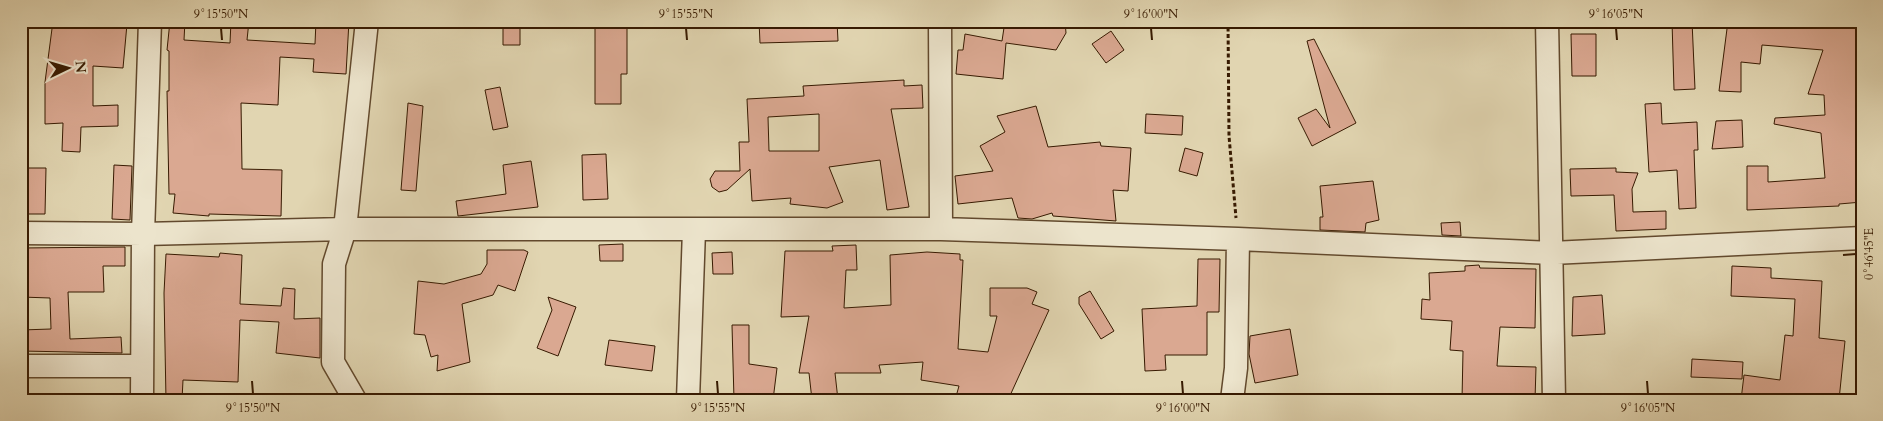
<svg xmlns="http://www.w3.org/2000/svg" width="1883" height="421" font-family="Cardo,serif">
  <rect width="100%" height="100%" fill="#e1d5b1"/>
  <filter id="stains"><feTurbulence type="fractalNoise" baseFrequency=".004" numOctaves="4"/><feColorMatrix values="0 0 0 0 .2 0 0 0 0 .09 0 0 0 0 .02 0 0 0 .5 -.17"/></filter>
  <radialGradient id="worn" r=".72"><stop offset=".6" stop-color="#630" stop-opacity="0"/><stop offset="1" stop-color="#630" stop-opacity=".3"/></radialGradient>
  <path fill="#daa891" stroke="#371a01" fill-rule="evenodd" d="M53,21H110L127,24L123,68L93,66V106L118,105V126L81,127L80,152L62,151L63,123L45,124V82Z
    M170,21H185L184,40L230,43L231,21H249L247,40L315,44L316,21H349L346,74L313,72L314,59L280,57L278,105L241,103L242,169L282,170L281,216L209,214V216L173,213L175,194H169L167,91H169V51L167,50Z
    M503,21H520V45H503Z
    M595,21L627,22V74H621V104H595Z
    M759,21H837L838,41L760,43Z
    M1005,21H1065L1066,33L1056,50L1006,43L1003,79L956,74L958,50H963L965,34L1002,41Z
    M1672,21H1692L1695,89L1674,90Z
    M1728,21H1862V202L1839,204V206L1747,210V166H1768V182L1825,178L1821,133L1774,124L1775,118L1825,115L1824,95L1808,94L1823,50L1762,45L1760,64L1741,62V92L1719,91Z
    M1111,31L1124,50L1106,63L1092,44Z
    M1571,34H1596V76H1572Z
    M1314,39L1356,123L1312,146L1298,118L1316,109L1330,128L1307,41Z
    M904,80V86L922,85L923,108L891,109L909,207L887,210L880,160L829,167L843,202L827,208L790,204L791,198L752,201L750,169L727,190L719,192L712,187L710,179L715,171H740L739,142H749L747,99L804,96L803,86ZM819,114V151H769L768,117Z
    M500,87L508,127L493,130L485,90Z
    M408,103L423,106L416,191L401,190Z
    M1661,103L1662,124L1697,122L1698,150H1694L1696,208L1679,209L1677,170L1649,172L1645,104Z
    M1036,106L1048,147L1100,142L1101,146L1131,148L1128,191L1113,190L1116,221L1053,216L1052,213L1032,219L1018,218L1012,198L958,204L955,176L993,171L980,146L1005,132L997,116Z
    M1146,114L1183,116L1182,135L1145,133Z
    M1742,120L1743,147L1712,149L1716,121Z
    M1185,148L1203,153L1197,176L1179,171Z
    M606,154L608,199L583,200L582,155Z
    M531,161L538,207L458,216L456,201L506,194L503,165Z
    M114,165L132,166L130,220L112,219Z
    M21,168H46L45,214H21Z
    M1616,168V172L1638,173L1632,189L1633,212L1666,211V229L1616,231L1614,195L1571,196L1570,169Z
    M1373,181L1379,220L1366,223L1365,232L1320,230V217H1323L1320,186Z
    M1460,222L1461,236L1442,235L1441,223Z
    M623,244V261H600L599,245Z
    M856,245L857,270H846L844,308L891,305L890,255L927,252L960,254V260H963L958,349L988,352L997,316H990V288H1027L1037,292L1032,304L1049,310L1008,400H955L959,386L921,380L923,362L879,365L881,373H835L838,400H812L809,373H799L809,316L781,317L785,251H833L832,246Z
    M125,247V266H103L104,292H68L70,339L121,337L122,353L21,351V330L51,329L50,298L21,297V248Z
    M487,250H524L528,252L515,291L498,285L493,295L462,304L470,362L437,371L438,355L431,357L425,335L414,334L418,281L444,284L481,274L487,264Z
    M732,252L733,274H713L712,253Z
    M220,253L242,255L240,304L281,306L283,288L295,289L294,319L320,318V358L276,353L279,322L240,320L238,382L183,380L182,400H166L164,293L166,254L219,257Z
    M1198,259H1220L1219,312H1207V355H1165L1166,370L1145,371L1142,309L1197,306Z
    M1479,265L1480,268L1536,269L1535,328L1500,327L1497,366L1536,367L1535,400H1462L1463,351L1450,350L1452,321L1421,319L1422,299L1430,300L1429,273L1465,271V266Z
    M1732,266L1771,268V278L1822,281L1819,338L1845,341L1839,400H1741L1744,375L1780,380L1785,335L1793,336L1795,299L1731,296Z
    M1090,291L1114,331L1101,339L1079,304V297Z
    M1602,295L1605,334L1572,336L1573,297Z
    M548,297L576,307L558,356L537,348L552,310Z
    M732,325H749V364L777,368L773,400H734Z
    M1290,329L1298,375L1255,383L1249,354L1250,336Z
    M609,340L655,346L652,371L605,365Z
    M1692,359L1743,362L1742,379L1691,377Z"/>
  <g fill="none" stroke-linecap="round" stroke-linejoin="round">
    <defs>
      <path id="street" d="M940,21L941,229
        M1547,21L1554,400
        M21,233L143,234L345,229H941L1238,239L1552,253L1862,238
        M21,366H141
        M142,400L143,234L150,21
        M355,400L333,362L334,264L345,229L367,21
        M688,400L694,230
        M1232,400L1236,368L1238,239"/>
    </defs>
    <use href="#street" stroke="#62492d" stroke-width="25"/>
    <path stroke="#371a01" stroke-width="3" stroke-dasharray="4 2.5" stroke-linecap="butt" d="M1228,21L1229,136L1236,218"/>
    <use href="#street" stroke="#ece4cc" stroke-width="22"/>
  </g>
  <path fill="none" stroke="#371a01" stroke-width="2" d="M221,28L222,40M686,28L687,40M1151,28L1152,40M1616,28L1617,40M1843,255L1856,254M252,381L253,394M717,381L718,394M1182,381L1183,394M1647,381L1648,394"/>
  <rect width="1883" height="421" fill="none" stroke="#e1d5b1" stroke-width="55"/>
  <g transform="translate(68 68) rotate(85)" stroke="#ece4cc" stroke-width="4" paint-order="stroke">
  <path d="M0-4L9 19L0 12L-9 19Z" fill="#371a01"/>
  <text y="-8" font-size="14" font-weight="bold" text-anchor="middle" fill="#371a01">N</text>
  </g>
  <rect x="28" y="28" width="1828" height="366" fill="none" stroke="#371a01" stroke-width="2"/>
  <g font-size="12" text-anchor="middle" fill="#371a01">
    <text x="221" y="18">9°15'50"N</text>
    <text x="686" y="18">9°15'55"N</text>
    <text x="1151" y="18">9°16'00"N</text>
    <text x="1616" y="18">9°16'05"N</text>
    <text transform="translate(1869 254) rotate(-90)" y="4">0°46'45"E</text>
    <text x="253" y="412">9°15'50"N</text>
    <text x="718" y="412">9°15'55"N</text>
    <text x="1183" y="412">9°16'00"N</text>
    <text x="1648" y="412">9°16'05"N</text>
  </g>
  <rect width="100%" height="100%" filter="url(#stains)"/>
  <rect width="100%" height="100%" fill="url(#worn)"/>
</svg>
